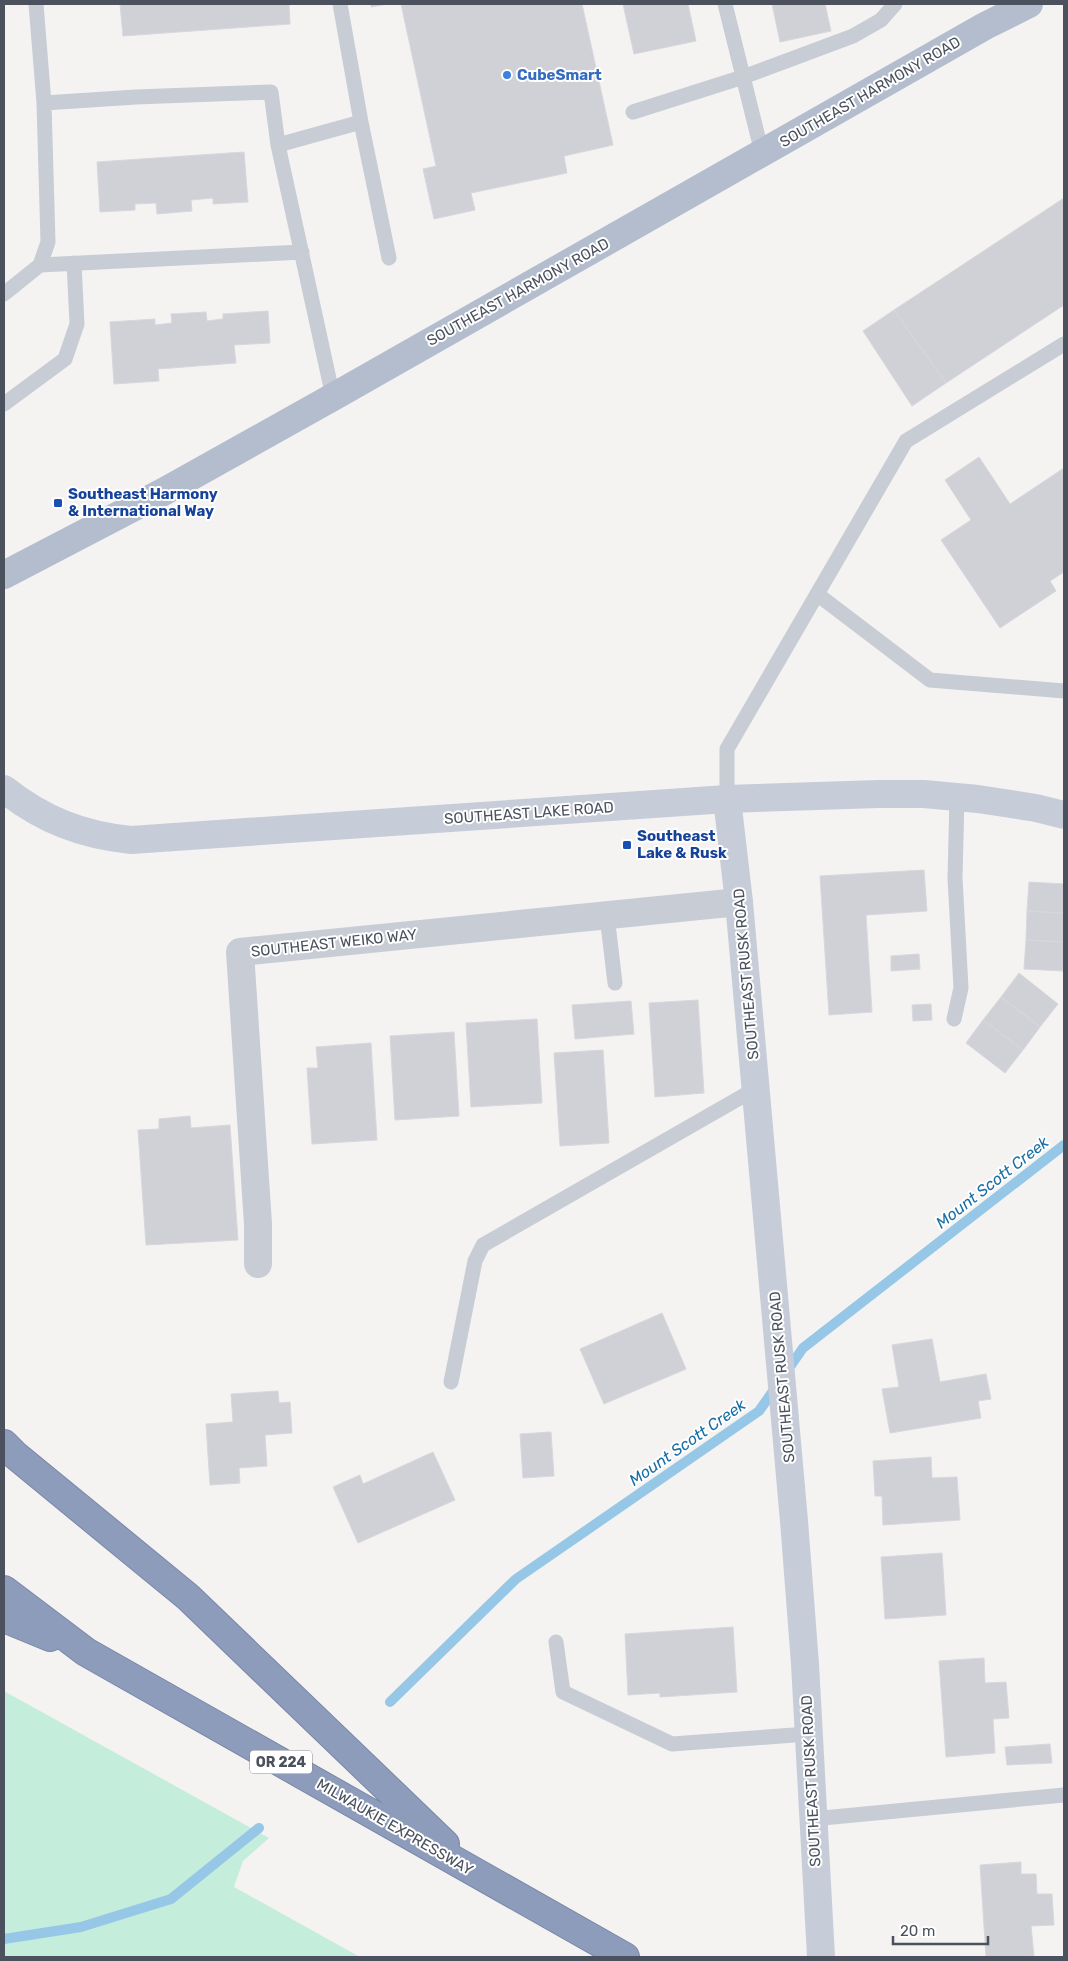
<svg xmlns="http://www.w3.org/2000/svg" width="1068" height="1961" font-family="Rubik,sans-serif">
  <rect width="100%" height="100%" fill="#f4f3f2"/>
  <path fill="#c5eddc" d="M4,1691L269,1838L243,1861L234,1887L360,1957H4Z"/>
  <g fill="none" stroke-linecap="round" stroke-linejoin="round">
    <path stroke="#96c7e6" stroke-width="10" d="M787,1371L803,1348L1064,1145
      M390,1702L516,1579L759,1411L776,1387
      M4,1939L81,1927L171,1899L259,1828"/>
  </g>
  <path fill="#d0d1d6" stroke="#d7d7dd" d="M120,4H289L290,24L123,36Z
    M371,4H388L371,7Z
    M401,4H582L613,145L564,156L567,173L471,193L475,210L434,219L423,169L436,166Z
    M623,4H688L696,41L634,54Z
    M772,4H825L831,31L780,42Z
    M244,152L248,202L213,204V198L191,200L192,211L157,214L156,203L135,204V210L100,212L97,162Z
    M1064,198V305L946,383L894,310Z
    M894,310L946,383L912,406L863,331Z
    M268,311L270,343L234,345L236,363L158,369L159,381L114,384L110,322L155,319V325L172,323L171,314L206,312L207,321L223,319V314Z
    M979,457L1010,504L1064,468V572L1050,581L1056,591L1000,628L941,540L971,520L945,480Z
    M924,870L927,911L866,915L872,1012L829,1015L820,876Z
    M1029,882L1064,884V913L1027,911Z
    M1027,911L1064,913V942L1026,940Z
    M1026,940L1064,942V971L1024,969Z
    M919,954L920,969L891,971V956Z
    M1019,973L1058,1004L1040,1027L1001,997Z
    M1001,997L1040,1027L1023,1050L983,1020Z
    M698,1000L704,1093L655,1097L649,1003Z
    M631,1001L634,1034L575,1039L572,1005Z
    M931,1004L932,1020L913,1021L912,1005Z
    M537,1019L542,1103L471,1107L466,1023Z
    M983,1020L1023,1050L1005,1073L966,1043Z
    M454,1032L459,1116L395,1120L390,1036Z
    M371,1043L377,1140L312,1144L307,1068H318L316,1047Z
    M603,1050L609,1143L560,1146L554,1053Z
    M190,1116L191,1128L230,1125L238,1240L146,1245L138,1130L159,1129V1119Z
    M662,1313L686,1369L604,1404L580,1349Z
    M932,1339L940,1382L986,1374L991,1399L978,1401L981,1418L890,1433L882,1389L899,1387L892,1345Z
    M278,1391L279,1403L290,1402L292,1433L265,1435L267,1466L239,1468L240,1483L210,1485L206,1424L233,1422L231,1394Z
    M551,1432L554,1476L523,1478L520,1434Z
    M433,1452L455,1500L358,1543L333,1487L360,1475L363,1484Z
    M931,1457L932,1478L957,1477L960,1520L883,1525L882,1496H875L873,1461Z
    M942,1553L946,1615L885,1619L881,1557Z
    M733,1627L737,1692L660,1697V1693L628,1695L625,1634Z
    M984,1658L985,1683L1006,1682L1009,1718L993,1719L995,1753L946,1757L939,1661Z
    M1050,1744L1052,1763L1007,1765L1005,1747Z
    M1021,1862V1874H1036L1037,1894H1052L1054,1925L1031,1926L1034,1956L986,1957L980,1865Z"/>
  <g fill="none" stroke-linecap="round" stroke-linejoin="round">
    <defs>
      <path id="highway" d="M4,1444L15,1455L188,1597L445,1844
        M4,1590L86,1652L625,1957
        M4,1618L50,1637"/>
    </defs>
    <use href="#highway" stroke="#7987a8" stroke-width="30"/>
    <path stroke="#c7ccd5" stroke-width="15" d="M340,4L361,122
      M725,4L762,153
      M44,103L136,97L271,92L278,145L333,397
      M633,112L743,77L853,36L881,20L895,4
      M278,145L361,122L389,258
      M40,265L302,252
      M4,294L40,265L48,242L44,103L36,4
      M4,404L65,359L77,324L74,263
      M817,594L930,680L1064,691
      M727,799V749L906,441L1064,344
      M607,916L615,983
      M954,1019L961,988L955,878L957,797
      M451,1382L475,1261L483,1245L757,1088
      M556,1642L563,1692L672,1744L808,1734
      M812,1819L1064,1795"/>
    <path stroke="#c7ccd5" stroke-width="28" d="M258,1264V1224L240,952L739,902"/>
    <path stroke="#c7ccd9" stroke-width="28" d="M4,789C43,820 82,835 131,840L727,799L879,794H924L978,799L1036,808L1064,815
      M727,799L739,902L794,1521L805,1664L821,1957"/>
    <path stroke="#b4bdce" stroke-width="28" d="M4,575L165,491L333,397L985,26L1029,4"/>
    <use href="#highway" stroke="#8e9cbc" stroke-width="28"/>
  </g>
  <circle fill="#3f7fe0" stroke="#fff" stroke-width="2" cx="507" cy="75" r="5"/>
  <g fill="#1a4fb4" stroke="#fff" stroke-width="2">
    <rect x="53" y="498" width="10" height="10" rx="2.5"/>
    <rect x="622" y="840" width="10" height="10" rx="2.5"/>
  </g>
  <g text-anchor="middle" stroke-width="4" stroke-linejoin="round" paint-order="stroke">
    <rect fill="#fff" stroke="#81868e" stroke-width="1" x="250" y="1750.5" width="62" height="23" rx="4"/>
    <g font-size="14" font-weight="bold" fill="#4b525e">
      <text x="281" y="1767">OR 224</text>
    </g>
    <g font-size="15" font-weight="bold" fill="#366cbe" stroke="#fff" text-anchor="start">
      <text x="517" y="80">CubeSmart</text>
    </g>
    <g font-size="15" fill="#4b525e" stroke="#fff">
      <text transform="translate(870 92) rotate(-30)" y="5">SOUTHEAST HARMONY ROAD</text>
      <text transform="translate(518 292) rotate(-29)" y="5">SOUTHEAST HARMONY ROAD</text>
      <text transform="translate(529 813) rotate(-4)" y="5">SOUTHEAST LAKE ROAD</text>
      <text transform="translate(334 943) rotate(-6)" y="5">SOUTHEAST WEIKO WAY</text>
      <text transform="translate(746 974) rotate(-95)" y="5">SOUTHEAST RUSK ROAD</text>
      <text transform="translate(782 1377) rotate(-95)" y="5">SOUTHEAST RUSK ROAD</text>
      <text transform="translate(811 1781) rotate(-93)" y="5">SOUTHEAST RUSK ROAD</text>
      <text transform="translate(395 1827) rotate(30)" y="5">MILWAUKIE EXPRESSWAY</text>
    </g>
    <g font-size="15" font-weight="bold" fill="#164399" stroke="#fff" text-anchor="start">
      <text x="68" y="499">Southeast Harmony<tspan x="68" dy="17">&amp; International Way</tspan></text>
      <text x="637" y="841">Southeast<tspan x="637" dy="17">Lake &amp; Rusk</tspan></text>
    </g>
    <g font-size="16" font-style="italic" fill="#186ea5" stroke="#fff">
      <text transform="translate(992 1182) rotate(-38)" y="6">Mount Scott Creek</text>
      <text transform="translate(687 1442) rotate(-35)" y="6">Mount Scott Creek</text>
    </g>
  </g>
  <rect width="1068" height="1961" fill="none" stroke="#4b525e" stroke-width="10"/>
  <path d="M893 1936v8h95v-8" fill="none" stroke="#4b525e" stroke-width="2.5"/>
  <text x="900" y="1936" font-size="15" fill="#4b525e" stroke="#ffffff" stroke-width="4" paint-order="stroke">20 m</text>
</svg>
